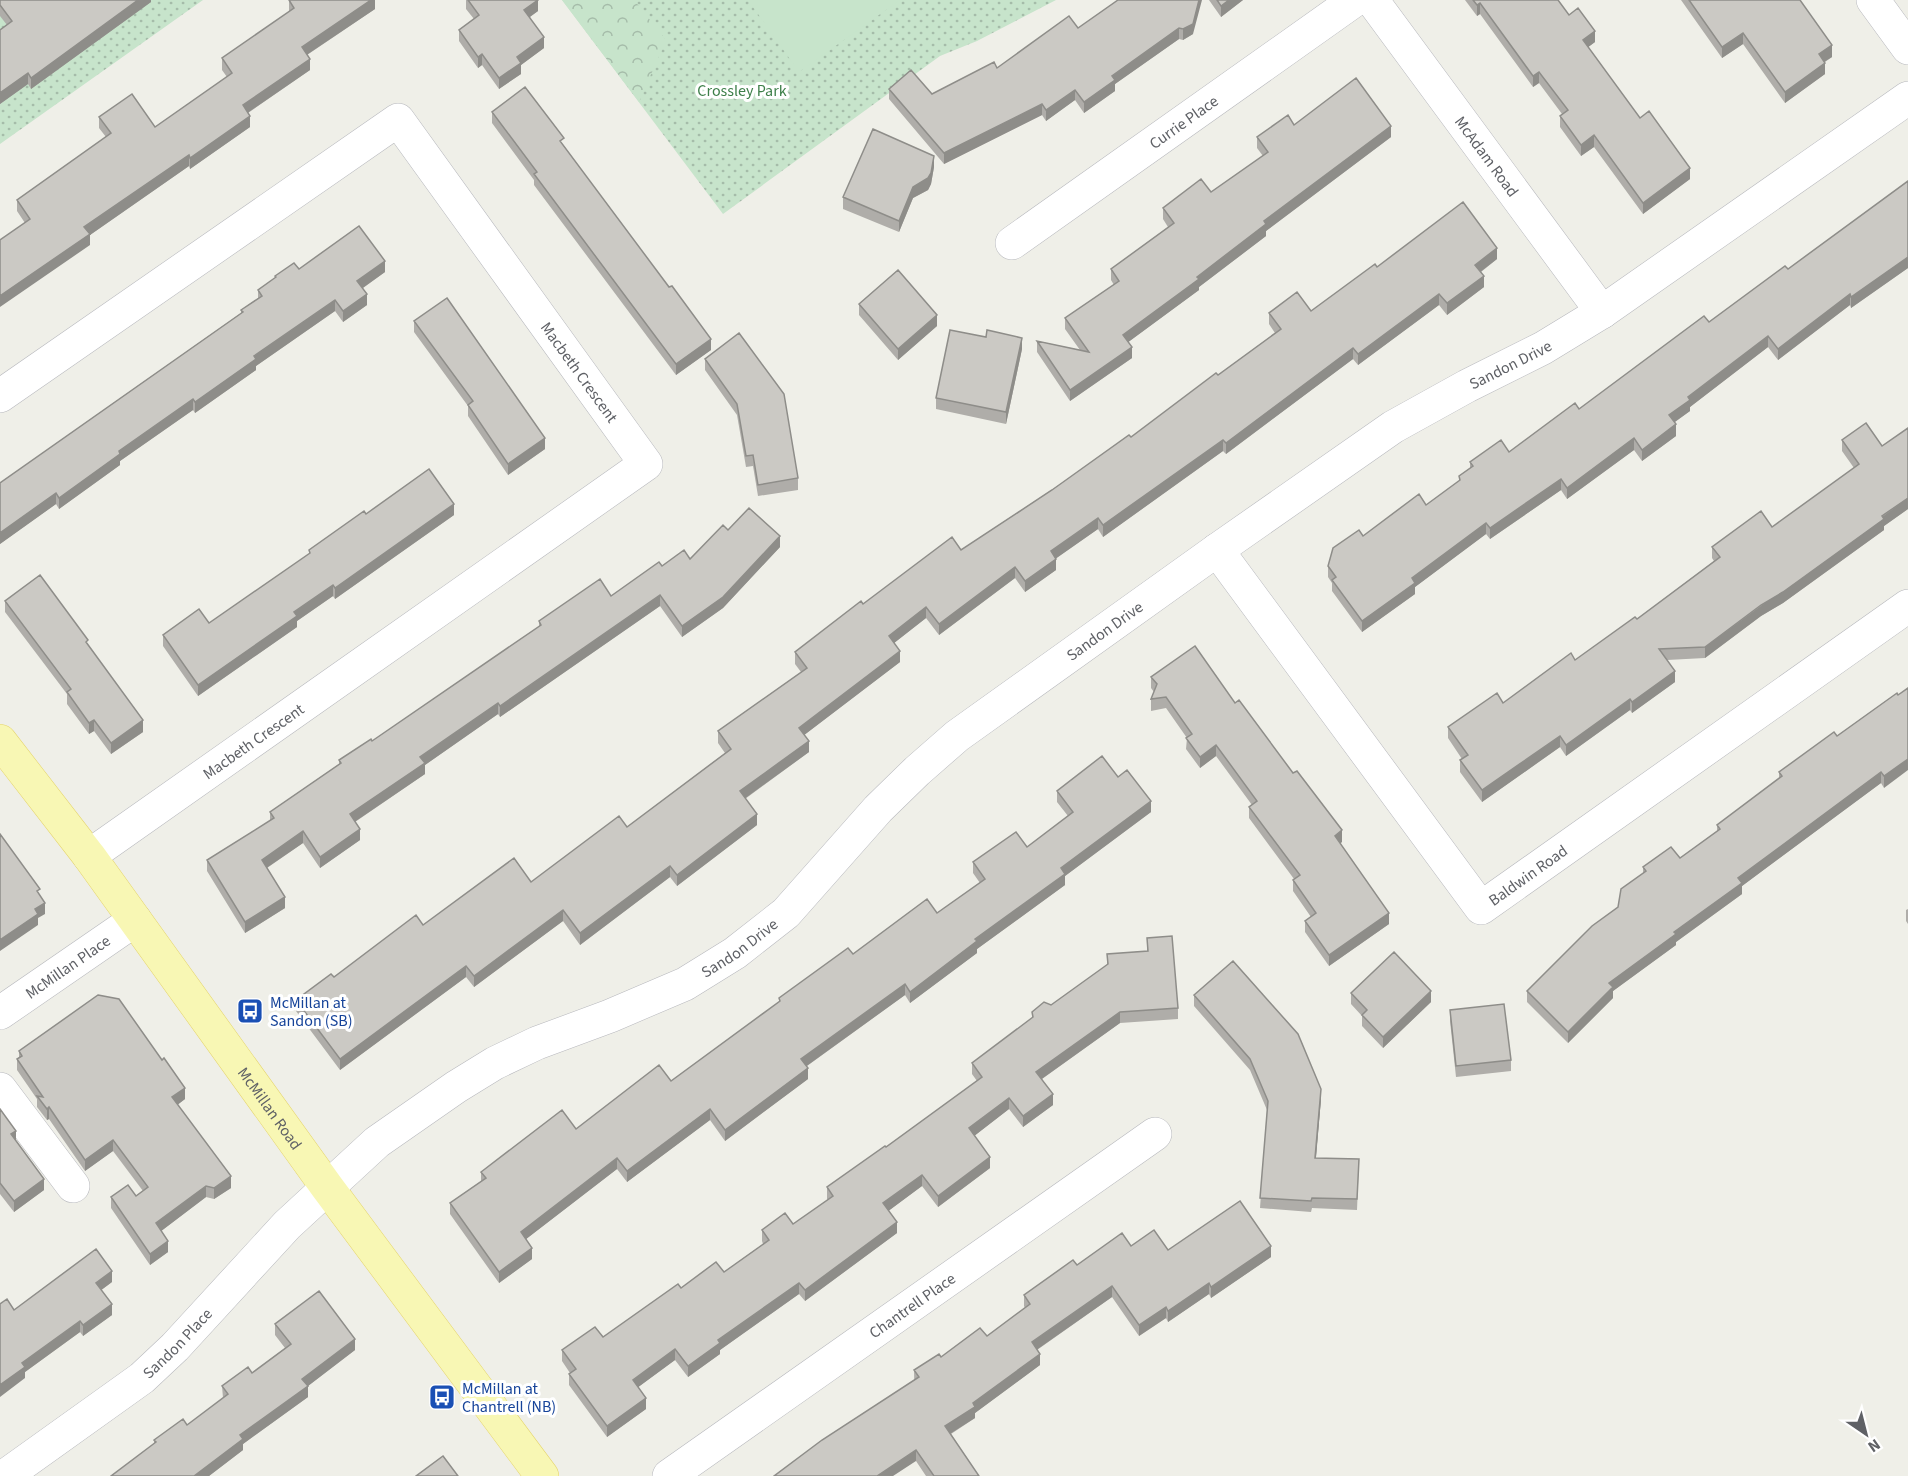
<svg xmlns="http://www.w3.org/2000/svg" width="1908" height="1476" font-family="'Source Sans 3',sans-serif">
  <defs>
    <pattern id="green-dots" width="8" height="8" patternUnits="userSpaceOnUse" patternTransform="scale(1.5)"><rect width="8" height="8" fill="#c7e4cb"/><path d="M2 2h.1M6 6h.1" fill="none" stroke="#a5bca9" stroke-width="1.8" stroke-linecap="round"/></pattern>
    <pattern id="forest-crowns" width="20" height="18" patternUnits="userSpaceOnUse" patternTransform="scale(1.5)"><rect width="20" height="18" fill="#c7e4cb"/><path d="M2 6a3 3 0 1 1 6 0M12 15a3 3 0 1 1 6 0" fill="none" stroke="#a5bca9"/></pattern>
  </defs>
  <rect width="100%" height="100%" fill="#efefe8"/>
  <path fill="url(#green-dots)" d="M0,0H203L0,144Z
    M562,0H1056L977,41L940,56L723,214Z"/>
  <path fill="url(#forest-crowns)" d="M562,0H634L666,40L639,102Z"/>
  <path fill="#c7e4cb" d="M748,0H900L799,72Z"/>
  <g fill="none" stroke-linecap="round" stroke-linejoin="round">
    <defs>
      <g id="minor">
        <path id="s1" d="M1372,0L1602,312"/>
        <path d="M1873,0L1908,48"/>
        <path id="s2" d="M1012,243L1355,0"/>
        <path id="s3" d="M0,396L398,120L646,464L89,856"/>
        <path id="s4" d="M1217,550L1481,908L1908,606"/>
        <path id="s5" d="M0,1013L135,920"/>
        <path d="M0,1089L73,1186"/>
        <path id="s6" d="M5,1476L142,1378L175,1347L287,1225L377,1142L456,1087L495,1063L537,1043L610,1016L685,984L735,953L786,913L878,809L917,771L957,736L1217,550L1393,427L1467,386L1543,348L1602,312L1908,98"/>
        <path id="s7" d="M669,1476L1155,1134"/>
      </g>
      <g id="major">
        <path id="s8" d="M0,741L89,856L327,1187L542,1476"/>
      </g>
    </defs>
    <use href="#minor" stroke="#b7b8bd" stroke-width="34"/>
    <use href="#major" stroke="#e5d46b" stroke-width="34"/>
    <use href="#minor" stroke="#fff" stroke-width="33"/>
    <use href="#major" stroke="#f8f7b4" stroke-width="33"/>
  </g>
  <path fill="#afada9" d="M0,0H151V2L31,89L28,84L0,104V30L7,25L0,16Z
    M289,0H375V9L307,55L310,70L248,113L250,127L190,169L189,166L90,235V245L25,223L17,211V200L106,137L99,128V117L155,127L227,77L222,70V58L289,12Z
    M466,0H538V11L530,17L544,48L521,65V74L499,89L482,65L478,68L459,41V30L474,19L466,9Z
    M1118,0L1193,34L1183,40L1179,39L1115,84V91L1084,113L1075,100L1046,121L1042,115L944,164L889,99V89L932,94L997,68L1078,28Z
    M1209,0H1243L1221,17Z
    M1465,0H1558L1569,15L1595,42L1588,47L1640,118L1690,179L1643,214L1594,147L1581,156L1560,127V116L1562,114L1539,83L1533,87L1480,14L1477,16Z
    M1681,0H1800L1832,57L1825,62V74L1785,103L1743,44L1722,58Z
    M492,112L564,146L711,350L676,375L534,185V180L492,123Z
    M1294,125L1391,137L1266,231V236L1199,287V290L1128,342L1132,358L1070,401L1037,352V341L1080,350L1065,329V318L1114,285L1111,280V269L1168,227L1163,219V208L1211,192L1263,156L1257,148V137Z
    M934,167L931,184L928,190L913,198L899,232L843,209V197Z
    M1908,181V268L1851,308L1850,305L1778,360L1768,347L1690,407V411L1675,422L1676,436L1642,461L1634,450L1567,499L1561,490L1490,539L1486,534L1415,587V594L1362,632L1332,591V583L1328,577V566L1363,536L1426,505L1459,481V476L1470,468V462L1509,452L1579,409L1788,269Z
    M1497,259L1481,272L1484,287L1447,315L1439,305L1358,365L1353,359L1226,454L1223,451L1103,537L1098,529L1056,558V570L1025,592L1015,578L939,635L926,618L894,643L900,662L804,735L809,752L745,799L757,825L677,886L670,877L580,945L563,921L474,987L466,977L340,1070L296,1011V1000L423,925L531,882L627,827L725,753L718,743V731L801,672L795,664V652L863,604L961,550L1131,437L1218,375L1275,333L1269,324V313L1311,311L1377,267Z
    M299,269L385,272L363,288L367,305L343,322L335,311L256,366V370L195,413L193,410L120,461V465L59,509L56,504L0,544V483L241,313V310L258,298V290L275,278V276Z
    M859,304L937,326L898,360L859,315Z
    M414,321L545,449L508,475L468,416V406L414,332Z
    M986,337L1022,349L1006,424L936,409V398Z
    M705,359L798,478V490L758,496L753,466L746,467L737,415L705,370Z
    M1908,428V509L1884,526V530L1783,603L1761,616L1705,658L1667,660L1675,682L1632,713L1630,710L1566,756L1560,747L1482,802L1460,772V760L1462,759L1448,738V727L1503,703L1575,660L1637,619L1714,561L1712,558V547L1772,527L1854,468L1842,451V440L1882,446Z
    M366,514L454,515L335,599L333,596L297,621V627L198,696L163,646V635L209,623L309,554V550Z
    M728,530L780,547L723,608L682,637L660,606L500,717L498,714L425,765V774L355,822L360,840L320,868L303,843L267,868L285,908L245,933L207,871V860L270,821V812L339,764V760L372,741L539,627V621L611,596L662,566L690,559Z
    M5,601L88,645L143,732L111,754L94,731L89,734L67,704V694L5,612Z
    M1151,677L1235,703L1342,842L1340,843L1389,924L1329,966L1305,932V921L1311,917L1293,891V880L1294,879L1249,818V807L1252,805L1216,756L1200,768L1186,749L1187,738L1166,708L1151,711V699L1154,692L1151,688Z
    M1897,693L1884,788L1881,783L1742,886V894L1676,942V945L1613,991V998L1568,1043L1527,1002V991L1618,907L1643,873V867L1680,858L1717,831V825L1779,778V772L1837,736Z
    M1118,777L1151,812L1065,876V885L977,949V953L910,1003L905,995L807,1066L808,1079L725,1141L710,1120L627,1182L617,1169L526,1239L532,1259L499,1283L450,1214V1203L481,1181V1172L576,1129L671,1081L779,1002V998L853,954L937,913L980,883L973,873V862L1027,847L1068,816L1057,802V791Z
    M1908,909V924L1906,921V910Z
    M1147,938L1178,1008V1019L1120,1023L1042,1079L1053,1105L1023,1127L1009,1109L974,1136L990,1168L938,1207L922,1186L888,1211L897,1233L805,1301L799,1294L720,1350V1354L688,1377L675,1360L638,1387L646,1409L607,1437L569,1385V1374L570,1373L562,1361V1350L603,1337L681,1288L724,1272L763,1244L762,1241V1230L793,1224L828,1200L827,1199V1187L886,1147L977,1081L972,1074V1063L1032,1018V1012L1051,1005L1107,965V954L1147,951Z
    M1351,993L1431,1002L1383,1048L1362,1026V1016L1351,1004Z
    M1194,995L1321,1099L1316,1158L1359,1159L1357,1210L1312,1208L1311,1212L1260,1208L1267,1110L1250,1070L1194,1006Z
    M1450,1010L1511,1060V1071L1456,1077L1450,1021Z
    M19,1051L185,1099L177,1105L231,1188L214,1199L206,1197L161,1231L168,1252L150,1265L111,1208V1197L136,1196L143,1191L113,1151L85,1171L49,1119L47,1120L37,1107V1099L17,1070V1059L19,1058Z
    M0,1109L16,1141L44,1190L14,1212L0,1194Z
    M1131,1246L1168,1250L1271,1257L1211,1298L1209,1294L1168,1322L1166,1318L1139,1336L1112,1297L1037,1350L1040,1365L975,1413V1418L951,1434L979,1476H926L916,1461L914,1370L987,1336L1025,1308L1024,1306V1295L1077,1265Z
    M112,1282L101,1290L112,1315L83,1336L80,1332L25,1372V1378L14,1310Z
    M275,1324L355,1350L308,1386V1397L243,1444V1450L209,1476H111L154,1444V1440L187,1425L223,1398L222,1386L252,1373L285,1348L275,1335Z"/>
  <path fill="#8e8d89" d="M138,0H151V2L31,89V78Z
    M371,0H375V9L302,58V47Z
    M538,0V11L524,21V10Z
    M1199,0H1202L1193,34L1183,40V29Z
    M1229,0H1243L1221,17V6Z
    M1480,3V14L1477,16V5Z
    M1179,28V39L1115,84V91L1084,113V102L1112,76Z
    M1595,31V42L1583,51V40Z
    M1743,33V44L1722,58V47Z
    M544,37V48L521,65V74L499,89V78L517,57Z
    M1832,45V57L1819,65V54Z
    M482,54V65L478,68V57Z
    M310,59V70L243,116V105Z
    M1825,63V74L1785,103V92Z
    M1539,72V83L1533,87V76Z
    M28,73V84L0,104V93Z
    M1075,90V100L1046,121V110Z
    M1042,104V115L944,164V153Z
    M250,116V127L190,169V158Z
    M1391,126V137L1266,231V236L1199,287V290L1123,346V335L1197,277L1264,221Z
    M1594,135V147L1581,156V145Z
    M189,155V166L90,235V245L0,307V296L84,227Z
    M934,156V167L931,184L928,190L913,198L899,232V221L913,187Z
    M1690,168V179L1643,214V203Z
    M1497,248V259L1475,276V265Z
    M1908,257V268L1851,308V297Z
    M385,261V272L357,292V281Z
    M1484,276V287L1447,315V303Z
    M367,294V305L343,322V311Z
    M1439,294V305L1358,365V354Z
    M1850,294V305L1778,360V349Z
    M335,300V311L256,366V370L195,413V402L254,356Z
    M937,315V326L898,360V349Z
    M1768,336V347L1690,407V411L1669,426V415L1688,397Z
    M1022,338V349L1006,424V412Z
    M711,339V350L676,375V364Z
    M1132,347V358L1070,401V390Z
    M1353,348V359L1226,454V443Z
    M193,399V410L120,461V465L59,509V498L119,451Z
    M1676,424V436L1642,461V450Z
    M545,438V449L508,475V464Z
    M1634,438V450L1567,499V488Z
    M1223,440V451L1103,537V525Z
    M1561,479V490L1490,539V528Z
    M56,493V504L0,544V533Z
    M1908,498V509L1884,526V530L1783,603L1761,616L1705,658V647Z
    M454,504V515L335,599V588Z
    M1098,518V529L1051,562V551Z
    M1486,523V534L1415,587V594L1362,632V621L1412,578Z
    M780,536V547L723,608L682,637V626Z
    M1056,559V570L1025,592V581Z
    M1015,567V578L939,635V624Z
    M333,585V596L297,621V627L198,696V685L294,612Z
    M660,595V606L500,717V706Z
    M926,607V618L889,647V636Z
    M900,651V662L799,739V728Z
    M1675,671V682L1632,713V702Z
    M1630,699V710L1566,756V745Z
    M498,703V714L425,765V774L350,825V814L420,757Z
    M94,720V731L89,734V723Z
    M143,720V732L111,754V743Z
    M1560,736V747L1482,802V790Z
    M809,741V752L740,802V791Z
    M1216,745V756L1200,768V757Z
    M1908,759V770L1884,788V776Z
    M1881,772V783L1742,886V894L1676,942V945L1613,991V998L1568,1043V1032L1609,983L1674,932L1738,878Z
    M1151,801V812L1065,876V885L977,949V953L910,1003V992L1061,868Z
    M757,814V825L677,886V875Z
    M360,829V840L320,868V857Z
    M1342,830V842L1335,847V836Z
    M303,831V843L262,871V860Z
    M670,866V877L580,945V933Z
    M285,897V908L245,933V922Z
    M45,903V914L38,918V925L0,951V940L35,909Z
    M563,910V921L474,987V976Z
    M1389,913V924L1329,966V955Z
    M466,966V977L340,1070V1059Z
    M905,984V995L801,1070V1059Z
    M1431,991V1002L1383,1048V1037Z
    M1120,1012V1023L1036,1083V1072Z
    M808,1068V1079L725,1141V1130Z
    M185,1088V1099L172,1109V1097Z
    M1321,1089V1099L1315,1168V1158Z
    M1053,1094V1105L1023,1127V1116Z
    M1009,1098V1109L969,1140V1128Z
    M49,1107V1119L47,1120V1109Z
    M710,1109V1120L627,1182V1171Z
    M16,1131V1142L11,1134Z
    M113,1140V1151L85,1171V1160Z
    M990,1157V1168L938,1207V1196Z
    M617,1158V1169L521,1243V1232Z
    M922,1175V1186L883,1215V1203Z
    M231,1176V1188L214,1199V1188Z
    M44,1179V1190L14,1212V1201Z
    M206,1186V1197L156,1235V1223Z
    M897,1222V1233L805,1301V1290Z
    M168,1241V1252L150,1265V1254Z
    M1271,1246V1257L1211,1298V1287Z
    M532,1248V1259L499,1283V1272Z
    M112,1271V1282L96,1294V1283Z
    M799,1283V1294L720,1350V1354L688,1377V1366L718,1340Z
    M1209,1283V1294L1168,1322V1311Z
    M1112,1286V1297L1032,1353V1342Z
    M112,1304V1315L83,1336V1325Z
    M1166,1307V1318L1139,1336V1325Z
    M80,1321V1332L25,1372V1378L0,1397V1385L22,1363Z
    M355,1339V1350L308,1386V1397L243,1444V1450L209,1476H194L302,1379Z
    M675,1349V1360L633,1391V1380Z
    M1040,1354V1365L975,1413V1418L945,1437V1426L973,1403Z
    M646,1398V1409L607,1437V1426Z
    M916,1450V1461L893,1476H877Z"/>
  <path fill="#cbc9c4" stroke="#8e8d89" stroke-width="1.5" d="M0,0H138L31,78L28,73L0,93V30L12,21L0,5Z
    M289,0H371L302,47L310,59L243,105L250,116L190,158L189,155L84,227L90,234L0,296V240L30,219L17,200L111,133L99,117L132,94L155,127L232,73L222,58L294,8Z
    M468,0H538L524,10L544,37L517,57L521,63L499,78L482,54L478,57L459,30L479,15Z
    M1118,0H1199L1193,24L1183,29L1179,28L1112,76L1115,80L1084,102L1075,90L1046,110L1042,104L944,153L889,89L911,70L932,94L994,62L997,68L1069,16L1078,28Z
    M1217,0H1229L1221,6Z
    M1473,0H1558L1569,15L1578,8L1595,31L1583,40L1640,118L1649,111L1690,168L1643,203L1594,135L1581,145L1560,116L1568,110L1539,72L1533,76L1480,3L1477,5Z
    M1689,0H1800L1832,45L1819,54L1825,63L1785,92L1743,33L1722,47Z
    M1356,78L1391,126L1264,221L1266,224L1197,277L1199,279L1123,335L1132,347L1070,390L1037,341L1089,352L1065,318L1119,281L1111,269L1174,223L1163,208L1201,179L1211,192L1268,152L1257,137L1288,115L1294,125Z
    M525,87L564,138L560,141L669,287L672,286L711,339L676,364L534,174L537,172L492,112Z
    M873,129L934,156L931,173L928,178L913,187L899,221L843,197Z
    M1908,181V257L1851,297L1850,294L1778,349L1768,336L1688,397L1690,400L1669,415L1676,424L1642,450L1634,438L1567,488L1561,479L1490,528L1486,523L1412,578L1415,583L1362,621L1332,580L1336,577L1328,566L1333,548L1359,530L1363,536L1419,494L1426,505L1460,480L1459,476L1473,466L1470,462L1501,440L1509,452L1575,403L1579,409L1704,316L1709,322L1785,266L1788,269Z
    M1463,202L1497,248L1475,265L1484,276L1447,303L1439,294L1358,354L1353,348L1226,443L1223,440L1103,525L1098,518L1051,551L1056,559L1025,581L1015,567L939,624L926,607L889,636L900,651L799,728L809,741L740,791L757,814L677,875L670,866L580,933L563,910L474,976L466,966L340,1059L296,1000L331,974L334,977L416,915L423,925L514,858L531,882L619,816L627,827L731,749L718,731L807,668L795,652L861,601L863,604L952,537L961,550L1052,490L1129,435L1131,437L1216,373L1218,375L1281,329L1269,313L1297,292L1311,311L1375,264L1377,267Z
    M359,226L385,261L357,281L367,294L343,311L335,300L254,356L256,359L195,402L193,399L119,451L120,454L59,498L56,493L0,533V483L243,312L241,310L262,296L258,290L276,277L275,276L294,263L299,269Z
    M898,270L937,315L898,349L859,304Z
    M447,298L545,438L508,464L468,405L473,401L414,321Z
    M950,330L986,337L987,330L1022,338L1006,412L936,398Z
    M739,333L784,394L798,478L758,485L753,455L746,456L737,404L705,359Z
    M1866,423L1882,446L1908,428V498L1882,516L1884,519L1783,592L1761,605L1705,647L1659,649L1675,671L1632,702L1630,699L1566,745L1560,736L1482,790L1460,760L1468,755L1448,727L1497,693L1503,703L1571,653L1575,660L1635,617L1637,619L1720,557L1712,547L1761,511L1772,527L1859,464L1842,440Z
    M429,469L454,504L335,588L333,585L294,612L297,616L198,685L163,635L199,609L209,623L310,553L309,550L364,511L366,514Z
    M749,508L780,536L723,597L682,626L660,595L500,706L498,703L420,757L425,763L350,814L360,829L320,857L303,831L262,860L285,897L245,922L207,860L274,818L270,812L341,763L339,760L371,739L372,741L541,625L539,621L600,579L611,596L659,562L662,566L684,550L690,559L723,525L728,530Z
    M40,575L88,640L86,642L143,720L111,743L94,720L89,723L67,692L71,689L5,601Z
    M1195,646L1235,703L1239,700L1293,773L1297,771L1342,830L1335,836L1389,913L1329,955L1305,921L1316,913L1293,880L1300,875L1249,807L1257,801L1216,745L1200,757L1186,738L1192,734L1166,697L1151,699L1157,684L1151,677Z
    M1908,688V759L1884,776L1881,772L1738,878L1742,883L1674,932L1676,934L1609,983L1613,987L1568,1032L1527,991L1592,926L1618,907L1621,889L1646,871L1643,867L1671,847L1680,858L1720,829L1717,825L1782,776L1779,772L1834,732L1837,736L1897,693L1898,695Z
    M1102,756L1118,777L1127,770L1151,801L1061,868L1065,874L975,939L977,941L910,992L905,984L801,1059L808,1068L725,1130L710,1109L627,1171L617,1158L521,1232L532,1248L499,1272L450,1203L486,1178L481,1172L562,1110L576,1129L659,1065L671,1081L780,1001L779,998L848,948L853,954L927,899L937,913L985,879L973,862L1016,832L1027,847L1073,812L1057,791Z
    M0,834L40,889L37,891L45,903L35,909L38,914L0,940Z
    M1172,936L1178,1008L1120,1012L1036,1072L1053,1094L1023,1116L1009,1098L969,1128L990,1157L938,1196L922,1175L883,1203L897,1222L805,1290L799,1283L718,1340L720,1343L688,1366L675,1349L633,1380L646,1398L607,1426L569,1374L576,1369L562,1350L595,1327L603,1337L678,1284L681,1288L716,1262L724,1272L769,1240L762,1230L785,1213L793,1224L833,1196L827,1187L885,1146L886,1147L982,1077L972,1063L1033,1017L1032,1012L1044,1002L1051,1005L1108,964L1107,954L1148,951L1147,938Z
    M1394,952L1431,991L1383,1037L1362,1015L1367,1010L1351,993Z
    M1233,961L1298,1034L1321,1089L1315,1158L1359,1159L1357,1199L1312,1198L1311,1201L1260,1198L1268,1101L1250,1059L1194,995Z
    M98,995L119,999L162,1060L164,1058L185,1088L172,1097L231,1176L214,1188L206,1186L156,1223L168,1241L150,1254L111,1197L128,1185L136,1196L148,1187L113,1140L85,1160L49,1107L47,1109L37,1096L43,1097L17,1059L22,1056L19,1051Z
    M1504,1004L1511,1060L1456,1066L1450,1010Z
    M0,1109L16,1131L11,1134L44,1179L14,1201L0,1183Z
    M1240,1201L1271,1246L1211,1287L1209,1283L1168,1311L1166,1307L1139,1325L1112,1286L1032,1342L1040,1354L973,1403L975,1407L945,1426L979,1476H934L916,1450L877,1476H774L822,1440L919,1377L914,1370L939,1354L941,1357L980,1328L987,1336L1030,1304L1024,1295L1073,1260L1077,1265L1122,1233L1131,1246L1154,1230L1168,1250Z
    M96,1249L112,1271L96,1283L112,1304L83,1325L80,1321L22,1363L25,1367L0,1385V1304L7,1299L14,1310Z
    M319,1291L355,1339L302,1379L308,1386L240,1435L243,1439L194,1476H111L156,1442L154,1440L183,1419L187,1425L228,1394L222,1386L248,1367L252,1373L291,1344L275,1324Z
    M443,1456L458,1476H416Z"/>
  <defs>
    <symbol id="bus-square" viewBox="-11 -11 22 22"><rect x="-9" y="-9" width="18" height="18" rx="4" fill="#1a4fb4" stroke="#fff"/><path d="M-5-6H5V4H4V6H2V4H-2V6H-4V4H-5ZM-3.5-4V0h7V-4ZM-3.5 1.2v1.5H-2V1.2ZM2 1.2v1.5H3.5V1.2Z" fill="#fff"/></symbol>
  </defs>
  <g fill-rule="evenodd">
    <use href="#bus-square" x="235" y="996" width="30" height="30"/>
    <use href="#bus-square" x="427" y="1382" width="30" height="30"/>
  </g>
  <g text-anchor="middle" stroke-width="6" stroke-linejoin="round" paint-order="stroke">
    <g font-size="16" fill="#3d7f49" stroke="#fff">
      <text x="742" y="96">Crossley Park</text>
    </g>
    <g font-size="16" fill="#5f6166" stroke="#fff">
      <text dy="6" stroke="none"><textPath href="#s2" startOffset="210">Currie Place</textPath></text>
      <text dy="6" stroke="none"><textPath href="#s1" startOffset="194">McAdam Road</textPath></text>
      <text dy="6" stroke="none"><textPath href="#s6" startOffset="1887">Sandon Drive</textPath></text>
      <text dy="6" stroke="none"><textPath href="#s3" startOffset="795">Macbeth Crescent</textPath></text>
      <text dy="6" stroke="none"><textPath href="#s6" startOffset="1401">Sandon Drive</textPath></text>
      <text transform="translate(253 741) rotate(-35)" y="6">Macbeth Crescent</text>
      <text dy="6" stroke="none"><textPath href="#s4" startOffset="502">Baldwin Road</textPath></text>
      <text dy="6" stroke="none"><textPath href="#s6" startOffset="915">Sandon Drive</textPath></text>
      <text dy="6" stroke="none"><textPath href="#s5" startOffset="82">McMillan Place</textPath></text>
      <text dy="6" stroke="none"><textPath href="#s8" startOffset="456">McMillan Road</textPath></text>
      <text dy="6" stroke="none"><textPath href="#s7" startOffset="297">Chantrell Place</textPath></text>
      <text dy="6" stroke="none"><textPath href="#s6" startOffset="218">Sandon Place</textPath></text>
    </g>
    <g font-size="16" fill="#164399" stroke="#fff" text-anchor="start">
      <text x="270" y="1008">McMillan at<tspan x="270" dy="18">Sandon (SB)</tspan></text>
      <text x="462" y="1394">McMillan at<tspan x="462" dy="18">Chantrell (NB)</tspan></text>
    </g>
  </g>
  <g transform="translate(1866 1434) rotate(145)" stroke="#ffffff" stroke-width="4.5" paint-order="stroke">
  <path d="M0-4.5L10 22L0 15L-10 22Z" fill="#5f6166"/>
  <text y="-9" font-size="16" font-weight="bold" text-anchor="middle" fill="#5f6166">N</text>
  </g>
</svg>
